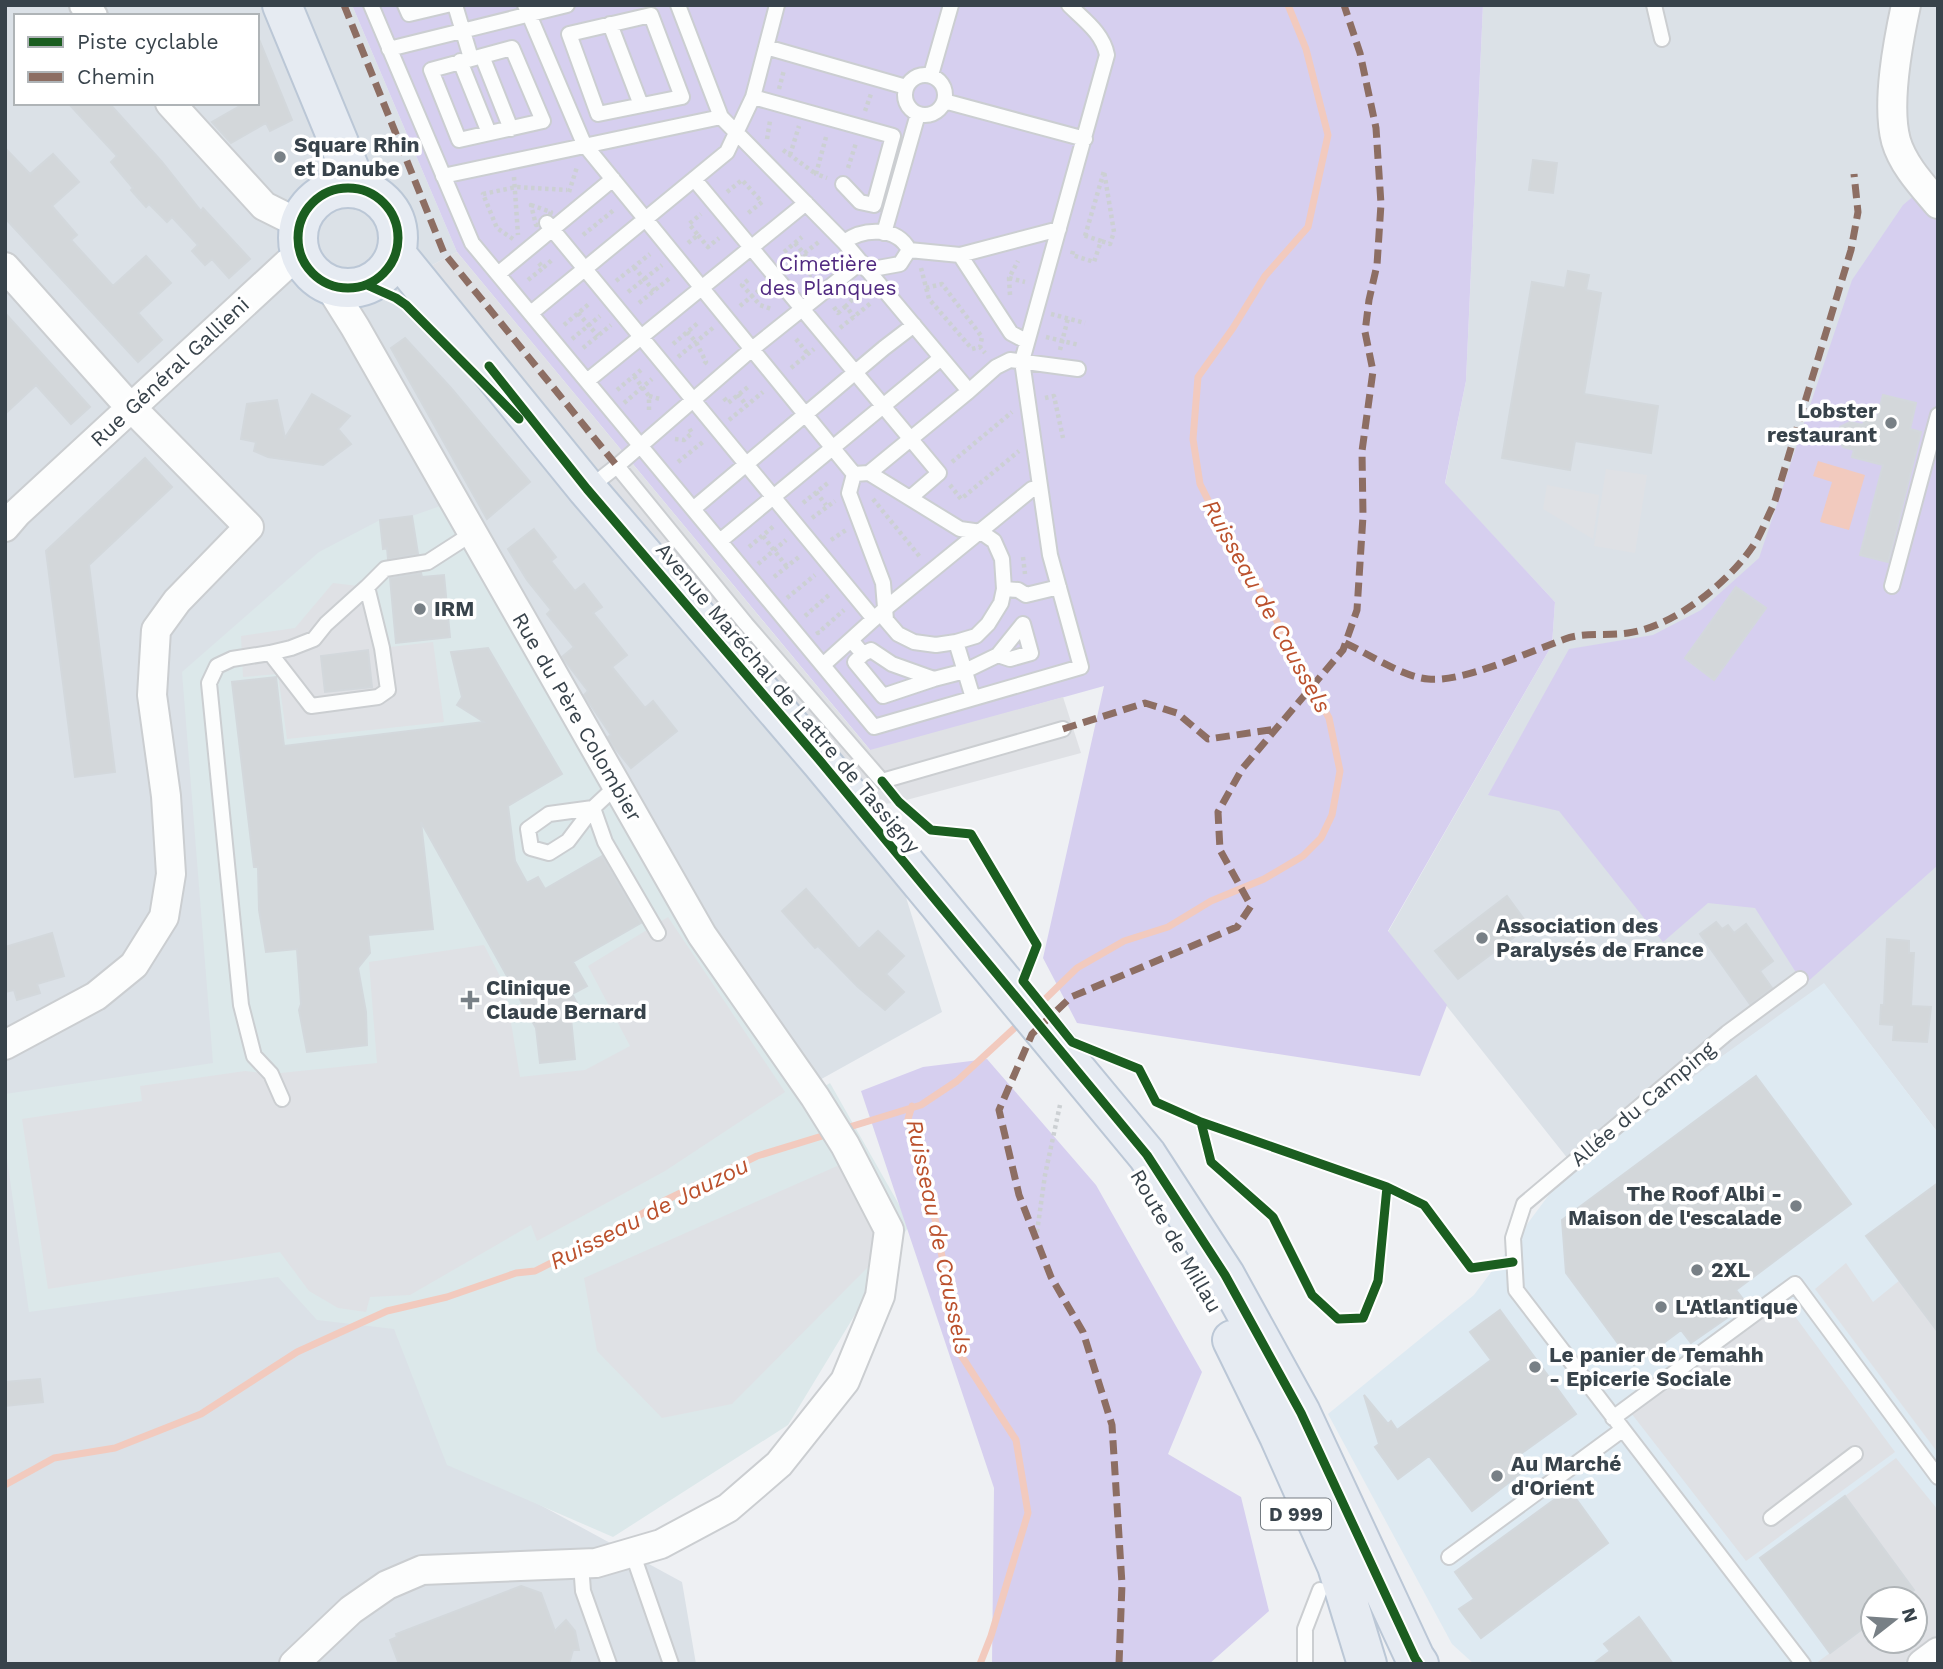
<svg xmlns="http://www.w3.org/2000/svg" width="1943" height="1669" font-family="'Work Sans',sans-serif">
  <rect width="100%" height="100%" fill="#eef0f3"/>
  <path fill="#dbe1e7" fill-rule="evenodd" d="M5,5H352L457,252L421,271L877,805L942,1012L408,1309L452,1457L682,1582L696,1664H5ZM16,16H257V103H16Z
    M1483,5H1938V1133L1824,984L1572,1164L1388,932L1552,645L1555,602L1445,484L1466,381Z"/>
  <path fill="#deeaf2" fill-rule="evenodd" d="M1824,983L1938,1133V1664H1474L1452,1644L1328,1414L1474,1295L1572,1164ZM1873,1599H1915V1641H1873Z"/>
  <path fill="#dce8ea" d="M443,505L694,941L800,1101L830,1083L910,1224L788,1425L613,1537L447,1465L394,1329L317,1320L278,1277L29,1312L5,1145V1094L213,1063L182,672L319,552L380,520L412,516Z"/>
  <path fill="#d6cfef" d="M352,5H1483L1466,381L1445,483L1555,602L1552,645L1388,931L1447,1005L1420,1076L1077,1023L1043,958L1104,686L871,751L457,252Z
    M1916,194L1938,222V865L1804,985L1755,908L1708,903L1663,942L1559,811L1488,795L1569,649L1653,635L1701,610L1759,558L1852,280L1903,205Z
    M987,1059L1096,1185L1202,1372L1168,1454L1241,1497L1269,1611L1209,1664H992L994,1488L861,1091L923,1067Z"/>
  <path fill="#dfe1e5" d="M457,252L870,750L1063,697L1081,753L899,802L877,805L421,271Z
    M1606,469L1647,475L1635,553L1594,546Z
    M1547,485L1599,495L1593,539L1543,509Z
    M333,583L367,587L382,648L433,642L444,722L287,739L278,674L243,677L241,636L295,628Z
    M668,917L785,1092L665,1171L537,1241L531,1225L410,1295L370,1297L366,1312L338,1308L309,1291L280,1252L48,1289L22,1119L142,1101L140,1086L245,1071L271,1074L377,1063L369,962L484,945L505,986L520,1077L585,1070L630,1046L588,966Z
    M853,1159L898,1218L874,1261L732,1404L662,1418L597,1351L584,1278Z
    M1846,1263L1873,1302L1900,1280L1938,1332V1453L1815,1289Z
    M1780,1296L1895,1452L1746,1561L1628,1409Z
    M1896,1458L1938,1510V1637L1902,1664H1815L1873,1621V1641H1915V1599H1903L1914,1590L1845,1496Z"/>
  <path fill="#f2cabe" d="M1818,461L1865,475L1849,530L1820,522L1832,482L1813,476Z"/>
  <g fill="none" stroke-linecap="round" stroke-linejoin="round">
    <path stroke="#f2cabe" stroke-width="7" d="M1037,1007L1077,968L1124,941L1168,927L1211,901L1264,879L1303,856L1321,838L1332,815L1340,771L1329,718L1260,590L1231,546L1200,484L1193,439L1198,377L1233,328L1265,276L1308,227L1328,135L1306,49L1288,5
      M912,1106L908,1119L936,1223L959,1352L1016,1440L1028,1513L991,1636L980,1664
      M843,1129L921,1105L957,1081L1021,1022
      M5,1485L54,1458L115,1448L201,1414L297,1352L387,1311L447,1297L516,1273L535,1271L600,1238L664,1201L757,1156L832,1133"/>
  </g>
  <path fill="#d3d7da" stroke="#d3d8dc" stroke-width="2" d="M258,37L292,120L270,131L266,123L231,143L212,122L245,103H257Z
    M68,103H109L162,162L201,211L203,208L250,259L229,278L212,259L205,265L192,251L198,245L172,217L167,222L149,204L146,207L131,190L133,188L111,162L117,156Z
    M5,148L30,174L53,154L79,182L52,206L77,235L71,240L113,286L146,256L171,283L138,313L162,340L138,362L5,218Z
    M1533,160L1557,163L1553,193L1529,190Z
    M1568,271L1589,275L1586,290L1601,293L1584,394L1658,406L1651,453L1575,441L1570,470L1502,458L1532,282L1565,288Z
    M5,313L90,407L71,424L36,385L5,414Z
    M405,338L451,388L530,482L487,519L391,348Z
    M312,394L350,416L338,429L351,444L323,465L268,457L254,451L256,442L241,439L247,404L277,400L285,438Z
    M1883,395L1916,403L1910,429L1921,432L1888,562L1860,555L1883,465L1852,457L1854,450L1843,447L1837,436L1840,427L1850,422L1863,425L1866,416L1877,419Z
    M145,458L172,487L89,565L115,772L75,777L46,551Z
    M412,516L418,554L388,559L387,548L383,549L380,520Z
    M534,529L556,557L551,561L575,591L584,584L602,607L593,613L627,655L612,667L645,708L653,701L677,731L631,768L613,746L608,737L611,735L584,695L588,691L562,657L574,647L547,614L551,610L527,580L508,549Z
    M421,573L422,577L444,575L450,637L396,643L390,578Z
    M1736,587L1766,608L1714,680L1685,658Z
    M488,648L562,774L508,806L515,861L527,883L538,877L545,889L602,856L641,923L573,962L587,986L572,994L577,1003L570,1008L575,1059L540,1063L536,1028L421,822L433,929L368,935L370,953L358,968L366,1012L367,1045L307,1052L299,1010L301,1004L297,949L266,952L259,910L258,867H254L232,682L276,677L284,746L484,722L457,705L462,697L451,652Z
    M368,650L372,687L325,692L321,656Z
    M806,889L859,949L878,931L904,956L886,974L904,992L885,1010L858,987L818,946L815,948L782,911Z
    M1507,896L1529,926L1458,979L1435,951Z
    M1716,922L1722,929L1728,925L1734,933L1746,924L1773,961L1760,971L1772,988L1750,1004L1700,934Z
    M52,933L64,976L37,984L40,993L17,1000L14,990L5,992V947Z
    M1887,939L1909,941V953H1914L1911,1006L1931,1007L1927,1042L1893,1040L1894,1025L1880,1024L1881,1005H1884Z
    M1756,1076L1851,1204L1736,1290L1747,1304L1691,1343L1681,1330L1634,1365L1566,1273L1562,1220Z
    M1938,1183V1332L1866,1236Z
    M1500,1310L1576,1414L1519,1455L1529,1467L1472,1511L1429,1456L1398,1479L1375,1447L1379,1444L1364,1395L1388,1424L1391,1421L1397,1430L1491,1360L1470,1332Z
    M40,1379L43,1402L5,1406V1382Z
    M1569,1489L1608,1543L1481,1638L1459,1609L1474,1599L1455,1572Z
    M1845,1496L1914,1590L1903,1599H1873V1621L1830,1653L1760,1558Z
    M521,1586L541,1593L555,1631L566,1620L575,1631L579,1650H573L569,1664H399L390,1640L397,1637L396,1634Z
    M1639,1617L1673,1664H1593L1610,1651L1604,1644Z"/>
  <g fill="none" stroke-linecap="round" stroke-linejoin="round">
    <defs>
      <path id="lane" d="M371,5L472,243L874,727L1081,667L1050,555L1022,361L1107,55C1103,33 1084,20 1069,5
        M405,5L409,14L447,5
        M455,5L471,58
        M525,5L584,144L854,474
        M678,5L721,117L844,242L969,391L869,473
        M1654,5L1662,39
        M651,15L682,97L598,114L569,34Z
        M610,24L641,105
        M766,47L906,87
        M512,48L543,121L459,140L431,70Z
        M389,49L567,5
        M482,56L511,129
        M460,61L489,133
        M905 95a20 20 0 1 1 40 0a20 20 0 1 1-40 0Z
        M931,75L951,5
        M753,97L893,136L874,205L860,202L843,184
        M944,101L1085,139
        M443,176L721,117
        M694,179L939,473L910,498
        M547,223L874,619
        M884,233L918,114
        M844,242C863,228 897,226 909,250L900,264L867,270
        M909,250L960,255L1059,229
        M960,255L1011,333L1026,341
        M498,274L613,179
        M531,313L727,152L753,97L777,5
        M587,381L806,203
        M969,391L996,367L1010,360L1078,369
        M617,466L752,349L861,262
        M869,473L960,529L981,532L994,541L1002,559L1004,589L1001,603L988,624L976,636L956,642L936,645L914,642L898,634L886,620L883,583L849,493L854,474Z
        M589,488L617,466L746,624L882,781L1063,729
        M693,509L884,348L914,325
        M720,541L941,358
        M1892,586L1938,415
        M1004,589L1018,590L1026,595L1059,587
        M851,640L863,654L871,650L892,664L934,679L965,671L998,655L1023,624L1031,653L1010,659L998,655
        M956,642L973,698
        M270,653L291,648L314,639L326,624L367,587
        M863,654L855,662L883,696L934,679
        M823,665L886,608L1032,489L1040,488
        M618,788L609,793L593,808L605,842L658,933
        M593,808L568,841L549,853L531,848L528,829L549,814Z
        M1800,979L1727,1033L1524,1204L1513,1238L1516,1290L1803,1664
        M282,1099L271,1074L254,1056L241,1005L209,683L217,666L232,659L270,653L311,706L378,697L388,690L382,648L367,587L385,569L428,562L473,533
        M1613,1418L1795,1284L1938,1477
        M1771,1518L1855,1454
        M632,1552L671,1664
        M1449,1557L1622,1430
        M581,1564L583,1591L609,1664
        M1305,1664V1629L1320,1590"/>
      <path id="street" d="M84,5L93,16
        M1906,5C1898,42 1886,104 1896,141C1903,165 1922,185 1938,204
        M170,103L264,206L300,224
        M5,267L120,396L249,527L177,601L156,630L152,695L166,796L171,874L164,917L134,965L96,996L5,1045
        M5,527L17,513L287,264L301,256
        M294,1664L351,1610L387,1585L422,1570L596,1563L661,1544L728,1508L779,1464L845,1381L880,1296L889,1230L845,1145L815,1097L702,935L355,327L328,284
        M1922,1664L1938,1652"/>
      <path id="primary" d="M282,5L358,189
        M298 238a50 50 0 1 1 100 0a50 50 0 1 1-100 0Z
        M396,254L587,489L821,762L1147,1155L1225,1275L1301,1413L1415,1658L1419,1664
        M1232,1340L1279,1436L1337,1566L1367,1664"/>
    </defs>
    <use href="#lane" stroke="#cbced1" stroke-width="18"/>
    <use href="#street" stroke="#cbced1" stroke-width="32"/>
    <use href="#primary" stroke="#bbc7d6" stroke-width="42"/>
    <path stroke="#ccd0d3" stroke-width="4.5" stroke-dasharray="3.5 3.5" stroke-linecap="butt" d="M779,89L784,70
      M865,111L871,94
      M826,137L816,174L827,178
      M767,139L770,121
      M783,150L816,174
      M790,155L799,126
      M848,168L856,143
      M514,177L518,235
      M569,192L577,167
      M727,192L742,180L762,202L747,214
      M531,205L551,212L547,223L536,225Z
      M583,235L614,210
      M698,235L708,247L719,238
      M1085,236L1104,171L1114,232L1110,244L1101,241
      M513,239L497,228L483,194L516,187L567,190
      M688,243L698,235L689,224L701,214
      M795,243L817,269L809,276
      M1073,251L1072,255L1094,262L1101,241L1083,235
      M784,252L802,237
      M539,263L543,268L553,259
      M788,266L820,241
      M634,267L654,291
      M921,268L929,299L972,349L980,347L985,353
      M1009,278L1025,282
      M528,280L543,268
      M748,280L742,285L760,305L771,309
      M616,281L650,254
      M926,288L942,284L982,337L980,347
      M628,292L662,265
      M850,295L854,298L846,306L854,317
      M1010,295L1009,278L1018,261
      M639,303L670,278
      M740,306L763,287
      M834,307L838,313L846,306
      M578,313L598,336
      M1051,314L1085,323
      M564,325L590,303
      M840,328L871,303
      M687,332L696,342L706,362L703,365
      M1046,337L1079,345
      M572,339L600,316
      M796,339L808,354
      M673,344L699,322
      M583,348L611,325
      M1060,350L1068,318
      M678,357L714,327
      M791,368L814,349
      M634,376L649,396
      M617,390L641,370
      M738,394L746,405
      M724,398L728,403L748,387
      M1045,398L1054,396L1063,438
      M624,403L652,379
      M649,410V396L660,399
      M729,420L763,392
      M675,439L684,440L692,433L689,428
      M678,462L704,441
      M952,462L1012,412
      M950,485L961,499L1019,451
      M816,492L826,505
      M873,499L920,557
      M803,503L829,482
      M812,518L835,501
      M763,536L787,567
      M831,540L846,530
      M749,547L775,525
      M1023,557L1025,574
      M758,564L786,540
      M774,577L800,556
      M787,598L815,575
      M805,616L830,594
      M817,631L818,633L844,610
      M1036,1239L1045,1175L1060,1105"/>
    <use href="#lane" stroke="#fcfdfd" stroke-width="14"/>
    <use href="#street" stroke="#fcfdfd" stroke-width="28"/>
    <use href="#primary" stroke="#e6ebf2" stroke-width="38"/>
    <path stroke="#8d6e63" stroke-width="7" stroke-dasharray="14 7" stroke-linecap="butt" d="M344,5L444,253L617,466
      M1345,643C1369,654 1403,677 1428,679C1462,683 1531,651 1565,639C1584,632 1608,636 1628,633C1675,627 1735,578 1758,538C1764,527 1768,515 1774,504L1851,250L1858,212L1854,174
      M1063,729L1145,703L1177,713L1208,739L1277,729
      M1119,1664L1122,1584L1112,1425L1083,1332L1051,1277L1019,1195L999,1110L1032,1034L1071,997L1237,927L1251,906L1220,850L1218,812L1242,769L1343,650L1357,610L1363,516L1362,451L1373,371L1365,332L1369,300L1377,265L1381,204L1376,128L1360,53L1344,5"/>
    <defs>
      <path id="cycleway" d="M298 238a50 50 0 1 1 100 0a50 50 0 1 1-100 0Z
        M367,285L396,298L406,305L519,419
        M489,366L587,489L821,762L1147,1155L1225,1275L1301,1413L1415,1658L1419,1664
        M882,781L899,802L931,830L971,834L1037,945L1023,981L1072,1042L1139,1069L1156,1102L1201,1122L1211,1162L1273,1217L1312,1295L1338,1319L1363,1318L1378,1281L1387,1187L1424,1205L1471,1268L1513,1262
        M1201,1122L1387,1187"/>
    </defs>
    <use href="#cycleway" stroke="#fff" stroke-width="13"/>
    <use href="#cycleway" stroke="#1b5e20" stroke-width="9"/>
  </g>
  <g fill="#788086" stroke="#fff" stroke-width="2.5">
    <circle cx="280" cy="157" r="7"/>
    <circle cx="1891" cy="423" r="7"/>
    <circle cx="420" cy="609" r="7"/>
    <circle cx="1482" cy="938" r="7"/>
    <path d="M466.5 989.5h7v7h7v7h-7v7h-7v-7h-7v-7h7z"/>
    <circle cx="1796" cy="1206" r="7"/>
    <circle cx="1697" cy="1270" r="7"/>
    <circle cx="1661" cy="1307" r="7"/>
    <circle cx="1535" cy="1367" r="7"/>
    <circle cx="1497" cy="1476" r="7"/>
  </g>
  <g text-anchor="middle" stroke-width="7" stroke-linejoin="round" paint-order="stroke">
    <rect fill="#fff" stroke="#747b81" stroke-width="2" x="1261" y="1498.5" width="70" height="31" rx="5"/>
    <g font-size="19" font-weight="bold" fill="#38434b">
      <text x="1296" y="1521">D 999</text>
    </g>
    <g font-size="21" font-weight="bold" fill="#38434b" stroke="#fff" text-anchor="start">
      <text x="294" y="152">Square Rhin<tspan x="294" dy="24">et Danube</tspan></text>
      <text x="1877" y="418" text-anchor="end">Lobster<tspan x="1877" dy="24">restaurant</tspan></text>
      <text x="434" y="616">IRM</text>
      <text x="1496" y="933">Association des<tspan x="1496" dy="24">Paralysés de France</tspan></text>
      <text x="486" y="995">Clinique<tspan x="486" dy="24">Claude Bernard</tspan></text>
      <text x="1782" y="1201" text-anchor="end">The Roof Albi -<tspan x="1782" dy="24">Maison de l'escalade</tspan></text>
      <text x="1711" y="1277">2XL</text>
      <text x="1675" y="1314">L'Atlantique</text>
      <text x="1549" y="1362">Le panier de Temahh<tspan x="1549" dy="24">- Epicerie Sociale</tspan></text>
      <text x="1511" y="1471">Au Marché<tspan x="1511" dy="24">d'Orient</tspan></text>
    </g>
    <g font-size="21" fill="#502980" stroke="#fff">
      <text x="828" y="271">Cimetière<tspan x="828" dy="24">des Planques</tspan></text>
    </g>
    <g font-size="21" fill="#38434b" stroke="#fff">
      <text transform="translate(170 372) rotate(-43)" y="7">Rue Général Gallieni</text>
      <text transform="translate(788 698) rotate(50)" y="7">Avenue Maréchal de Lattre de Tassigny</text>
      <text transform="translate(577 717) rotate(60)" y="7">Rue du Père Colombier</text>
      <text transform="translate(1643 1104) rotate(-40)" y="7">Allée du Camping</text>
      <text transform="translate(1176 1241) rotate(60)" y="7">Route de Millau</text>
    </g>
    <g font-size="23" font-style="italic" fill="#bb512d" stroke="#fff">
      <text transform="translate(1267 606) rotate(61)" y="8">Ruisseau de Caussels</text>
      <text transform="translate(649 1213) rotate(-27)" y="8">Ruisseau de Jauzou</text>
      <text transform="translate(939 1237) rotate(78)" y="8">Ruisseau de Caussels</text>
    </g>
  </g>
  <rect width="1943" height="1669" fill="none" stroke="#38434b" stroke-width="14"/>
  <rect x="14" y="14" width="245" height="91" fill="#ffffff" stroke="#afb4b7" stroke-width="2"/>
  <rect x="28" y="37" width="35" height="10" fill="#1b5e20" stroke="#afb4b7" stroke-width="2"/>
  <text x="77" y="49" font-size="21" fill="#38434b">Piste cyclable</text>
  <rect x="28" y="72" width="35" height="10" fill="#8d6e63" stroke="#afb4b7" stroke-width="2"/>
  <text x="77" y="84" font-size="21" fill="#38434b">Chemin</text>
  <g transform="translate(1894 1620) rotate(73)"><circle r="33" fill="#ffffff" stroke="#afb4b7" stroke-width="2"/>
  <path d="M0-5L12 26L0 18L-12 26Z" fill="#788086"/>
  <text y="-10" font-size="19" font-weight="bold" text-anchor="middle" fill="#38434b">N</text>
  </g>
</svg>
